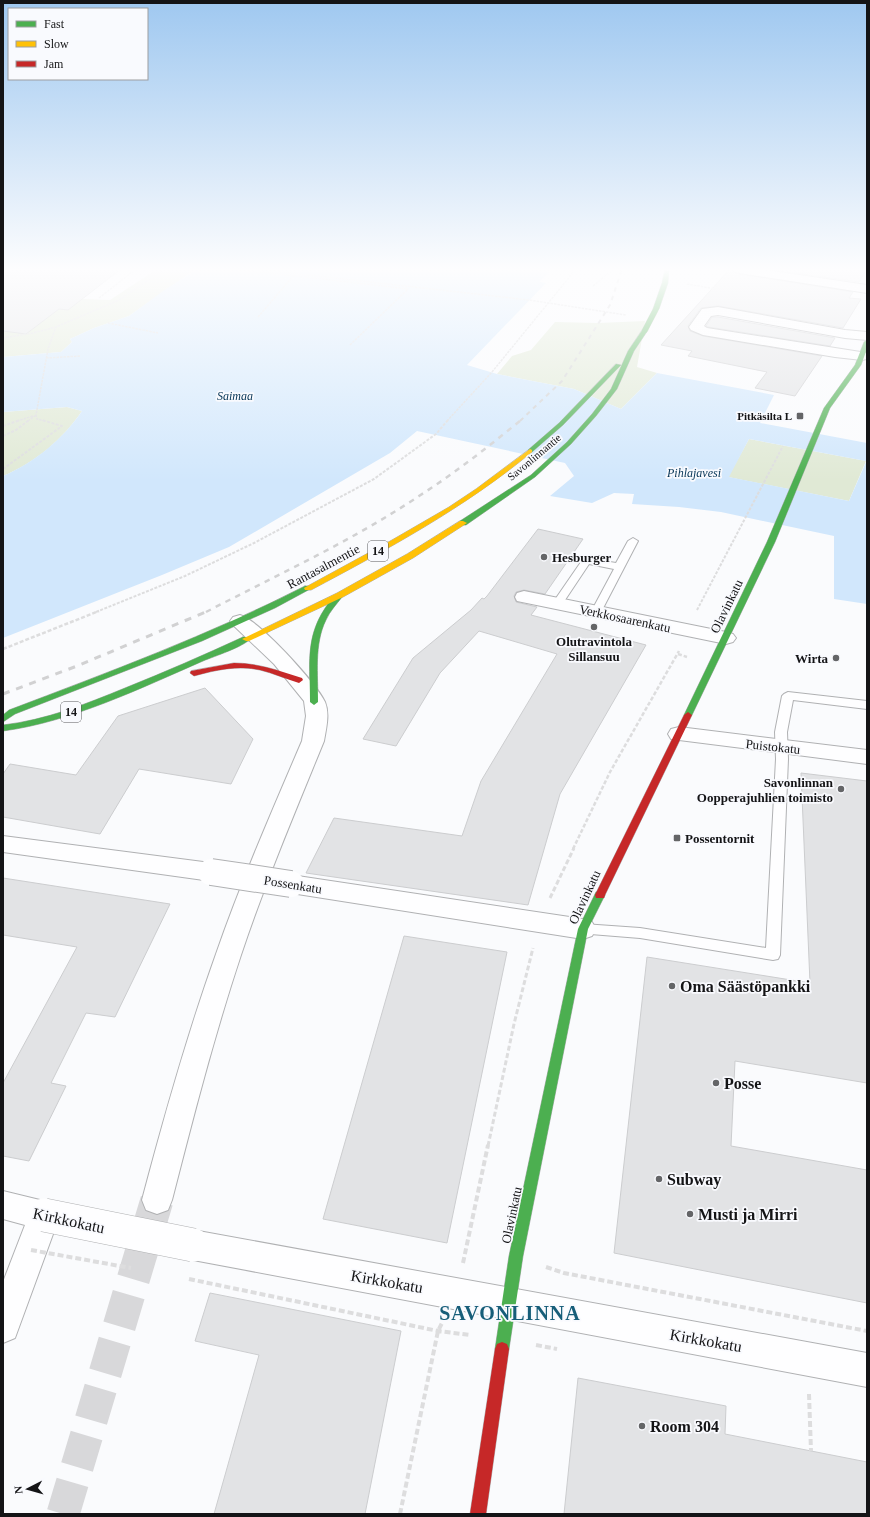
<svg xmlns="http://www.w3.org/2000/svg" width="870" height="1517" font-family="'Times New Roman',serif">
  <rect width="100%" height="100%" fill="#fafbfd"/>
  <path fill="#e0e9d5" d="M157,269H196L129,316L94,328L70,339L72,342L61,352L3,357V332L5,331L26,334L59,309L82,299L110,300Z
    M645,321L637,367L657,373L621,409L574,389L497,374L512,356L531,350L555,322L598,323Z
    M67,407L82,411C63,439 35,463 3,476V412Z
    M749,439L866,461L849,501L728,477Z"/>
  <path fill="#d1e7fc" fill-rule="evenodd" d="M198,269H552L539,282L546,283L467,365L497,374L574,389L621,409L657,373L774,395L760,423L867,443V604L834,599V536L721,512L679,507L632,504L634,494L614,493L592,503L550,496L574,476L565,463L417,431L390,453L229,547L162,575L3,638V476C34,463 63,439 82,411L67,407L3,412V357L61,352L72,342L70,339L94,328L129,316L166,289ZM749,439L866,461V462L849,501L729,477Z"/>
  <path fill="#e2e3e5" stroke="#cccdcf" d="M3,269H121L68,310L59,309L26,334L3,331Z
    M730,269H732L735,273L739,274L853,292L849,298L861,299L843,328L718,306L701,308L688,326L690,331L703,336L822,356L795,396L755,388L767,372L688,356L692,351L661,345Z
    M766,269H867L859,282Z
    M712,317H718L835,338L830,346L708,327L706,326Z
    M538,529L583,539L545,594L524,590L516,592L514,596L516,602L537,607L531,615L646,645L560,794L528,905L306,873L334,818L462,836L481,781L557,654L479,631L440,673L396,746L363,739L413,658L471,610L482,598L484,599L487,596Z
    M205,688L253,739L231,784L139,769L100,834L3,817V774L10,764L76,775L118,716Z
    M801,773L867,781V1083L735,1061L731,1146L867,1170V1303L614,1253L647,957L810,983Z
    M3,878L170,904L115,1017L86,1013L51,1083L66,1086L29,1161L3,1156V1083L77,947L3,935Z
    M404,936L507,952L447,1243L323,1219Z
    M210,1293L401,1331L365,1514H214L259,1355L195,1341Z
    M578,1378L726,1406L725,1434L867,1462V1514H564Z"/>
  <g fill="none" stroke-linecap="round" stroke-linejoin="round">
    <path stroke="#d8d8da" stroke-width="33" stroke-dasharray="33 16" stroke-linecap="butt" d="M63,1514L157,1200"/>
    <defs>
      <path id="lane" d="M633,538L638,541L600,614H592L591,612L614,569L589,564L561,606H553L552,604L583,559L586,558L616,563L628,541Z
        M788,692L867,701V709L793,700L787,732L788,759L780,955L778,959L773,960L640,938L578,933L576,929L578,925L583,924L640,928L766,948L776,759L775,732L782,696L784,694Z"/>
      <path id="street" d="M733,269H759L867,285V293L739,273L735,272Z
        M718,307L845,330L867,332V340L845,338L718,315L711,316L704,326L707,328L867,353V359L862,360L835,357L703,335L691,330L689,327L702,309Z
        M524,591L726,632L733,634L736,638L733,642L726,644L517,601L515,597L517,593Z
        M240,615C259,620 316,683 325,702C330,714 326,729 324,741C295,812 265,883 241,955C214,1036 193,1118 172,1200L168,1210L157,1214L146,1210L142,1200C164,1117 187,1035 216,954C241,882 272,811 302,741L306,716L304,701L274,664L233,625L230,621L233,617Z
        M679,727L867,750V764L671,739L668,734L671,729Z
        M3,836L211,863L220,866L223,872L220,878L211,881L3,852Z
        M291,875L583,919L592,922L596,929L592,936L583,939L291,893L282,890L279,884L282,878Z
        M3,1191L44,1201L55,1205L60,1215L15,1338L3,1343V1282L25,1225L3,1219Z
        M193,1230L867,1353V1387L193,1260L182,1256L177,1245L182,1234Z"/>
      <path id="fast" d="M665,269H669L668,283L659,309L656,311L653,309L662,283Z
        M643,329L648,330L634,351L617,389L596,416L571,444L535,477L466,525H460V521L531,475L567,442L592,414L611,389L628,351Z
        M867,340V349L861,365L830,408L775,542L692,715L688,718L685,717L684,715L767,542L824,408L855,365L864,342Z
        M616,364L621,365L563,425L532,452H528V450L559,423Z
        M305,586H311L312,588L275,608L202,641L15,714L3,722V715L9,710C109,672 209,635 305,586Z
        M335,595H338L342,597C336,605 330,611 326,620C314,644 318,675 318,702L314,705L310,702C310,658 304,631 335,595Z
        M243,637H246L250,639C243,647 215,656 203,661C141,688 71,722 3,731V725C46,720 86,704 125,688C165,672 204,655 243,637Z
        M600,891L604,892L605,895L588,929L523,1256L509,1349L507,1354L502,1356L497,1354L495,1349L509,1256L578,929L596,892Z"/>
      <path id="slow" d="M530,449L532,450V452C464,508 388,549 311,590H305L304,588L392,540L449,507L476,489Z
        M460,521H463L467,523L413,558L343,597L249,641H246L242,639L337,593L407,554Z"/>
      <path id="jam" d="M234,663C258,663 280,671 302,678L303,680L299,683C286,679 273,673 260,670C237,665 216,670 194,676L190,673L191,671Z
        M688,712L692,715L605,895L604,898H596L595,895L684,715Z
        M502,1342L507,1344L509,1349L486,1514H470L495,1349L497,1344Z"/>
    </defs>
    <use href="#lane" stroke="#b0b1b3" stroke-width="2"/>
    <use href="#street" stroke="#b0b1b3" stroke-width="2"/>
    <use href="#fast" stroke="#b0b1b3" stroke-width="1"/>
    <use href="#slow" stroke="#b0b1b3" stroke-width="1"/>
    <use href="#jam" stroke="#b0b1b3" stroke-width="1"/>
    <path stroke="#ddddde" stroke-width="1.5" stroke-dasharray="2.5 1" stroke-linecap="butt" d="M235,269L409,289
      M255,269L529,300L626,315
      M687,284L716,289
      M593,286L610,272
      M99,298L136,269
      M258,317L294,275
      M108,323L158,333
      M3,338L33,333L56,327L119,300L165,269
      M350,345L408,289
      M46,358L81,356
      M17,421L33,416
      M28,421L36,415
      M45,421L37,419L36,415L48,349L56,327
      M447,421L492,372L576,269"/>
    <path stroke="#ddddde" stroke-width="2" stroke-dasharray="3 1.5" stroke-linecap="butt" d="M3,426L20,420
      M3,436L16,430L29,420
      M3,469L62,426L42,420
      M697,610L783,446
      M96,612L185,576L254,543L374,479L436,434L448,420"/>
    <path stroke="#ddddde" stroke-width="2.5" stroke-dasharray="4 2" stroke-linecap="butt" d="M3,649L99,611
      M678,654L687,657
      M573,849L610,772L679,651"/>
    <path stroke="#ddddde" stroke-width="3" stroke-dasharray="5 2.5" stroke-linecap="butt" d="M550,898L574,848
      M488,1146L514,1024L533,948"/>
    <path stroke="#ddddde" stroke-width="4" stroke-dasharray="6 3" stroke-linecap="butt" d="M463,1263L488,1145
      M546,1267L564,1273L867,1331
      M189,1279L438,1331L470,1335
      M536,1345L557,1349
      M809,1394L811,1451
      M400,1514L438,1331L442,1323"/>
    <use href="#lane" fill="#fefeff" fill-rule="evenodd"/>
    <use href="#street" fill="#fefeff" fill-rule="evenodd"/>
    <use href="#fast" fill="#4caf50" fill-rule="evenodd"/>
    <use href="#slow" fill="#ffc107" fill-rule="evenodd"/>
    <use href="#jam" fill="#c62828" fill-rule="evenodd"/>
    <path stroke="#d1d1d2" stroke-width="2" stroke-dasharray="4.5 4.5" stroke-linecap="butt" d="M520,421L562,381L610,305L622,269"/>
    <path stroke="#d1d1d2" stroke-width="2.5" stroke-dasharray="5.5 5.5" stroke-linecap="butt" d="M206,612C277,575 352,541 419,496C455,473 488,447 521,420"/>
    <path stroke="#d1d1d2" stroke-width="3" stroke-dasharray="7 7" stroke-linecap="butt" d="M3,694L77,666L208,611"/>
    <defs>
      <path id="street-bridge-far1" d="M211,872L291,884"/>
      <path id="street-bridge" d="M44,1215L193,1245"/>
      <path id="fast-bridge" d="M645,330L656,309"/>
    </defs>
    <use href="#street-bridge-far1" stroke="#b0b1b3" stroke-width="28" stroke-linecap="butt"/>
    <use href="#street-bridge" stroke="#b0b1b3" stroke-width="34" stroke-linecap="butt"/>
    <use href="#fast-bridge" stroke="#c3bcb9" stroke-width="6" stroke-linecap="butt"/>
    <path stroke="#ddddde" stroke-width="4" stroke-dasharray="6 3" stroke-linecap="butt" d="M31,1250L131,1268"/>
    <use href="#street-bridge-far1" stroke="#fefeff" stroke-width="26"/>
    <use href="#street-bridge" stroke="#fefeff" stroke-width="33"/>
    <use href="#fast-bridge" stroke="#4caf50" stroke-width="5.5"/>
  </g>
  <linearGradient id="sky" x2="0" y2="1"><stop stop-color="#9fc8f0"/><stop offset="0.56" stop-color="#fdfdfe"/><stop offset="1" stop-color="#fdfdfe" stop-opacity="0"/></linearGradient>
  <rect width="870" height="481" fill="url(#sky)"/>
  <g fill="#646567" stroke="#f9fafe" stroke-width="1.5">
    <rect x="796" y="412" width="8" height="8" rx="2"/>
    <circle cx="544" cy="557" r="4"/>
    <circle cx="594" cy="627" r="4"/>
    <circle cx="836" cy="658" r="4"/>
    <circle cx="841" cy="789" r="4"/>
    <rect x="673" y="834" width="8" height="8" rx="2"/>
    <circle cx="672" cy="986" r="4"/>
    <circle cx="716" cy="1083" r="4"/>
    <circle cx="659" cy="1179" r="4"/>
    <circle cx="690" cy="1214" r="4"/>
    <circle cx="642" cy="1426" r="4"/>
  </g>
  <g text-anchor="middle" stroke-width="3.5" stroke-linejoin="round" paint-order="stroke">
    <g font-size="11" font-weight="bold" fill="#141416" stroke="#f9fafe" text-anchor="end">
      <text x="792" y="420">Pitkäsilta L</text>
    </g>
    <g font-size="11" fill="#141416" stroke="#f9fafe">
      <text transform="translate(534 457) rotate(-40)" y="4">Savonlinnantie</text>
    </g>
    <g font-size="12" font-style="italic" fill="#053455" stroke="#f9fafe">
      <text x="235" y="400">Saimaa</text>
      <text x="694" y="477">Pihlajavesi</text>
    </g>
    <g fill="#f9fafe" stroke="#59595c" stroke-width="1">
      <rect x="368" y="541" width="20" height="20" rx="3"/>
      <rect x="61" y="702" width="20" height="20" rx="3"/>
    </g>
    <g font-size="12" font-weight="bold" fill="#141416">
      <text x="378" y="555">14</text>
      <text x="71" y="716">14</text>
    </g>
    <g font-size="13" font-weight="bold" fill="#141416" stroke="#f9fafe" text-anchor="start">
      <text x="552" y="562">Hesburger</text>
      <text x="594" y="646" text-anchor="middle">Olutravintola<tspan x="594" dy="15">Sillansuu</tspan></text>
      <text x="828" y="663" text-anchor="end">Wirta</text>
      <text x="833" y="787" text-anchor="end">Savonlinnan<tspan x="833" dy="15">Oopperajuhlien toimisto</tspan></text>
      <text x="685" y="843">Possentornit</text>
    </g>
    <g font-size="13" fill="#141416" stroke="#f9fafe">
      <text transform="translate(323 566) rotate(-28)" y="5">Rantasalmentie</text>
      <text transform="translate(726 606) rotate(-64)" y="5">Olavinkatu</text>
      <text transform="translate(625 618) rotate(12)" y="5">Verkkosaarenkatu</text>
      <text transform="translate(773 746) rotate(6)" y="5">Puistokatu</text>
      <text transform="translate(293 884) rotate(9)" y="5">Possenkatu</text>
      <text transform="translate(584 897) rotate(-65)" y="5">Olavinkatu</text>
      <text transform="translate(511 1215) rotate(-78)" y="5">Olavinkatu</text>
    </g>
    <g font-size="16" font-weight="bold" fill="#141416" stroke="#f9fafe" text-anchor="start">
      <text x="680" y="992">Oma Säästöpankki</text>
      <text x="724" y="1089">Posse</text>
      <text x="667" y="1185">Subway</text>
      <text x="698" y="1220">Musti ja Mirri</text>
      <text x="650" y="1432">Room 304</text>
    </g>
    <g font-size="16" fill="#141416" stroke="#f9fafe">
      <text transform="translate(69 1220) rotate(12)" y="6">Kirkkokatu</text>
      <text transform="translate(387 1281) rotate(10)" y="6">Kirkkokatu</text>
      <text transform="translate(706 1340) rotate(10)" y="6">Kirkkokatu</text>
    </g>
    <g font-size="20" font-weight="bold" letter-spacing="1" fill="#175e79" stroke="#f9fafe">
      <text x="510" y="1320">SAVONLINNA</text>
    </g>
  </g>
  <rect width="870" height="1517" fill="none" stroke="#141416" stroke-width="8"/>
  <rect x="8" y="8" width="140" height="72" fill="#f9fafe" stroke="#9d9ea1"/>
  <rect x="16" y="21" width="20" height="6" fill="#4caf50" stroke="#9d9ea1"/>
  <text x="44" y="28" font-size="12" fill="#141416">Fast</text>
  <rect x="16" y="41" width="20" height="6" fill="#ffc107" stroke="#9d9ea1"/>
  <text x="44" y="48" font-size="12" fill="#141416">Slow</text>
  <rect x="16" y="61" width="20" height="6" fill="#c62828" stroke="#9d9ea1"/>
  <text x="44" y="68" font-size="12" fill="#141416">Jam</text>
  <g transform="translate(28 1489) rotate(264)" stroke="#f9fafe" stroke-width="3" paint-order="stroke">
  <path d="M0-3L7 15L0 10L-7 15Z" fill="#141416"/>
  <text y="-6" font-size="11" font-weight="bold" text-anchor="middle" fill="#141416">N</text>
  </g>
</svg>
